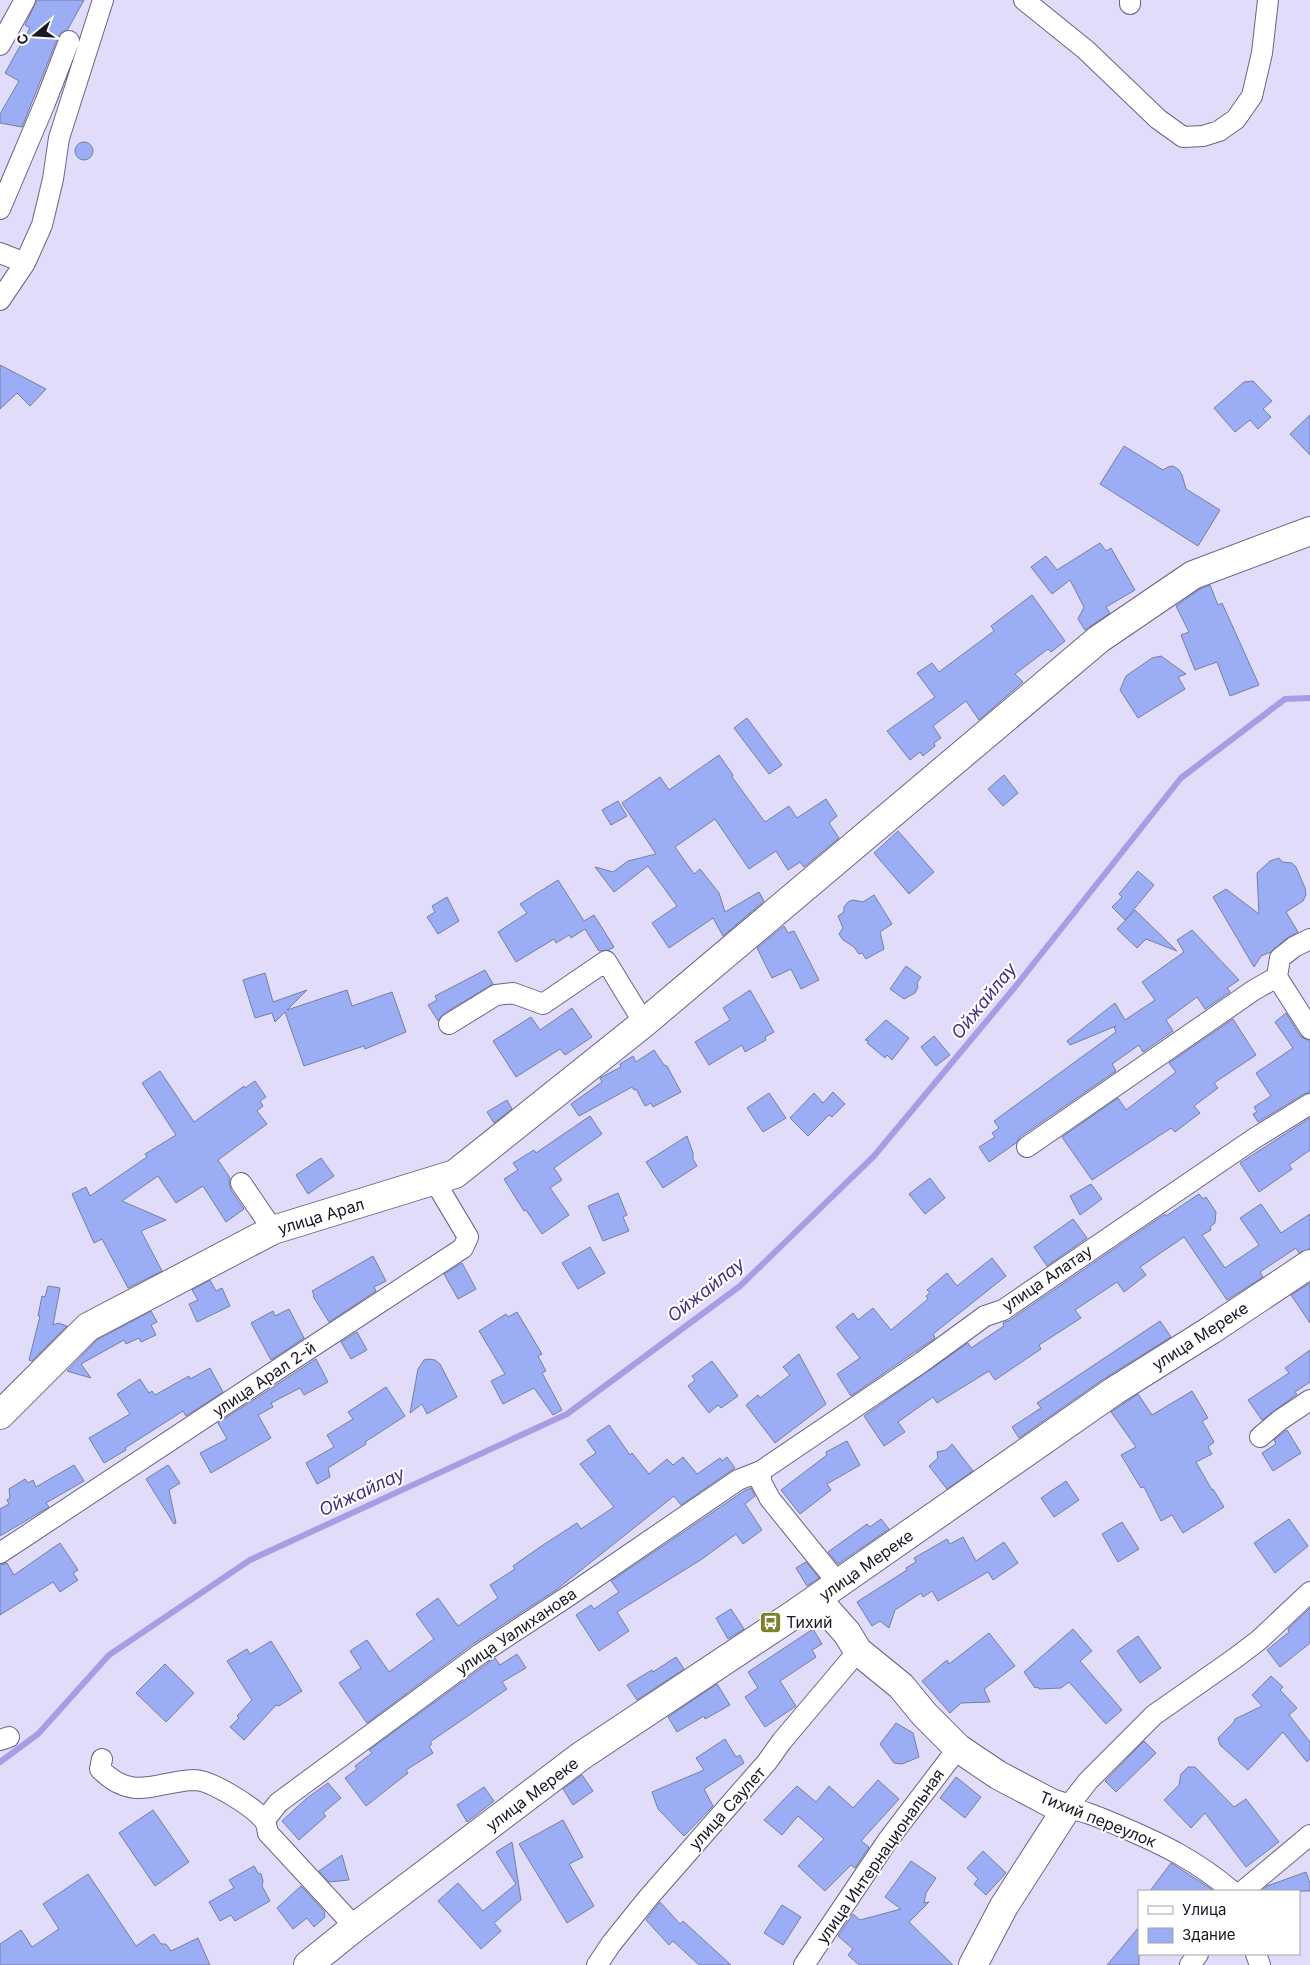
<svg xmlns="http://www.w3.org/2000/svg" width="1310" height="1965" font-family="Inter,sans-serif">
  <rect width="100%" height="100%" fill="#e0dcfa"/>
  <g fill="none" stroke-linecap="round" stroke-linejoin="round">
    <path stroke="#a99ce4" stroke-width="6" d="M0,1762L38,1734L109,1655L250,1560L567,1414L740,1286L874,1156L1015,987L1181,778L1285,699L1310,698"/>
  </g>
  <path fill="#9baef5" stroke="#757fa0" d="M37,0H84L68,29L62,32L58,37L22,127L0,123V114L19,81L5,73L30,28L25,25Z
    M75 151a9 9 0 1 1 18 0a9 9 0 1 1-18 0Z
    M0,365L4,367L46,389L30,406L17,393L0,409Z
    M1253,381L1272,401L1263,409L1271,417L1258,429L1250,420L1235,432L1214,408L1244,382Z
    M1310,415V455L1290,434Z
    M1124,446L1163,470L1168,467L1173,466L1179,470L1182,475L1186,489L1220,510L1198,546L1100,484Z
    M1100,543L1106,551L1111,548L1135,590L1106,607L1110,613L1085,630L1078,619L1084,607L1070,580L1052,594L1031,567L1046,556L1057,570Z
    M1210,585L1218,605L1222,603L1259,685L1230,696L1217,662L1195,670L1181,635L1189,632L1176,606L1200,589Z
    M1032,595L1065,641L1051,652L1048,649L1015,674L1023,682L979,720L966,701L933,726L941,738L934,743L935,746L923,756L920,752L910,760L887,731L935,697L917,673L932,663L939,672L994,631L991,626Z
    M1161,656L1186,674L1178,677L1185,689L1138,718L1120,690L1126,676L1152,658Z
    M747,718L782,765L769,774L734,728Z
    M719,755L733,775L732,777L765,822L789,806L797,818L826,799L837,816L829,823L839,838L804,867L800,862L788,870L776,851L749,869L715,819L675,847L694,874L700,869L719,893L725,912L759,892L764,901L723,936L713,918L669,948L652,923L677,906L648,866L614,892L595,867L613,872L628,861L656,854L622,803L660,777L669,790Z
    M1004,775L1018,793L1003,806L988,789Z
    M618,801L627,816L611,825L602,810Z
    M898,831L934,872L909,894L874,853Z
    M1279,858L1282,862L1292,863L1296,867L1305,888L1306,895L1303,901L1286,912L1298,932L1287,938L1271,952L1261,956L1254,967L1213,897L1226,889L1259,914L1257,873L1270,861Z
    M1138,871L1154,885L1125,920L1112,907L1122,897L1119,894Z
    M558,880L584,921L594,915L614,947L609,950L599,951L585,929L571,938L569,935L556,943L554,939L516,962L498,932L527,913L520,904Z
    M874,895L892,924L880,932L884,949L866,959L862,953L859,954L854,947L843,940L839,934L843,928L838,916L844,912V907L848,902L853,900L863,902Z
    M447,897L459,921L438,934L427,917L435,912L432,906Z
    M1135,910L1177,951L1146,939L1137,948L1117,929Z
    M784,926L788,933L794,931L819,980L801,989L791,969L772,978L757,948Z
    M1192,930L1239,980L1227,988L1230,992L1205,1009L1197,997L1166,1020L1173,1031L1143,1052L1139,1045L1112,1064L1116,1071L1020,1137L1016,1143L989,1162L979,1147L995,1137L992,1133L999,1128L994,1121L1116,1032L1114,1027L1116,1026L1070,1045L1067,1041L1115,1003L1125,1020L1155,1000L1142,982L1184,952L1177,940Z
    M906,966L921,977L917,983L918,987L915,993L904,999L890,989Z
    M485,970L493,984L443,1014L438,1021L428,1005L437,1000L435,996Z
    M265,973L273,1002L307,990L287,1010L347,990L352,1006L392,992L406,1032L365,1049L364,1046L304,1066L285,1012L275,1022L272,1013L255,1018L243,980Z
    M750,990L774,1032L765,1037L766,1040L745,1052L742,1045L709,1065L695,1042L730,1020L723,1008Z
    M572,1008L592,1037L565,1055L560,1049L516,1077L493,1041L531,1017L540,1030Z
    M1286,1013L1300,1036L1310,1041V1092L1304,1094L1258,1122L1253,1114L1257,1112L1254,1107L1271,1096L1256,1073L1293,1048L1275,1022Z
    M1233,1019L1256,1055L1214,1083L1218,1088L1194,1106L1200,1113L1175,1132L1171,1128L1092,1180L1062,1137L1118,1098L1126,1110L1176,1072L1169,1063Z
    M886,1020L909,1038L892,1060L887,1055L885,1058L867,1043L869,1041L865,1040Z
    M934,1036L950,1055L936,1066L921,1047Z
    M654,1050L664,1065L667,1066L681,1092L653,1107L651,1103L645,1106L636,1089L634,1090L632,1087L579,1116L571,1104L602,1082L600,1078L621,1067L620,1064L633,1056L636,1062Z
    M160,1071L194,1122L244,1086L245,1088L255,1081L266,1097L260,1101L263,1106L257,1111L267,1124L218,1160L230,1178L229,1183L231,1190L244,1209L226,1222L203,1186L176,1203L158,1176L122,1201L166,1220L141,1231L162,1271L128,1288L102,1239L94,1243L72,1194L86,1187L90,1196L147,1157L145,1154L176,1135L142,1083Z
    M833,1092L845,1104L832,1117L829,1115L808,1136L790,1118L814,1093L823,1103Z
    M769,1093L786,1118L763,1132L747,1108Z
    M507,1100L512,1109L494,1123L487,1112Z
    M590,1116L602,1134L554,1168L562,1180L550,1188L569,1215L542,1234L526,1210L524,1211L504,1179L518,1170L513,1163L534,1150L536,1153Z
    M1310,1118V1150L1289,1165L1292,1169L1259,1192L1240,1163Z
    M687,1136L693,1153V1159L697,1166L663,1188L646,1162Z
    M321,1158L334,1176L308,1194L296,1175Z
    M930,1178L945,1198L925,1214L909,1194Z
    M1091,1184L1102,1199L1080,1215L1070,1196Z
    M618,1193L627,1215L623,1217L629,1231L603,1241L588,1206Z
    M1199,1194L1203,1199L1206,1197L1216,1212L1215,1223L1210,1227L1211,1230L1202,1235L1225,1268L1259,1245L1240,1218L1261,1204L1281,1233L1310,1214V1249L1299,1253L1296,1248L1260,1272L1263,1277L1227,1300L1184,1237L1140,1267L1146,1275L1124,1292L1117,1282L1075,1310L1081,1318L1039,1345L1041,1349L995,1380L989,1371L937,1403L933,1397L898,1422L905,1432L884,1446L864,1416L968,1343L971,1348L1004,1326L1003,1323L1010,1320L1165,1214L1166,1216Z
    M1073,1219L1087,1238L1047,1266L1034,1247Z
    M590,1247L605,1273L578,1289L562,1263Z
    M373,1256L386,1281L374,1287L376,1291L329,1322L313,1296L314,1295L312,1291Z
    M992,1258L1006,1276L933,1334L935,1338L851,1396L837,1374L860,1358L836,1327L853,1313L858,1320L873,1308L891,1330L928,1299L926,1296L930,1293L927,1290L947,1273L957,1286Z
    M462,1263L476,1289L458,1299L444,1274Z
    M210,1280L216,1291L222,1288L230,1306L197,1322L189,1304L198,1300L192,1290Z
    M1310,1283V1323L1291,1295Z
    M48,1286L60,1288L53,1325L58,1323L67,1326L32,1361L29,1360L40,1316H38L42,1296L45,1297Z
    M289,1309L304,1338L271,1360L251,1323L273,1311L275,1316Z
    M151,1311L157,1322L151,1325L156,1335L141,1342L139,1338L126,1344L124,1340L81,1364L91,1378L67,1371L97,1340Z
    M517,1312L542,1354L538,1356L546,1371L542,1373L562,1410L553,1415L534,1388L503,1404L491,1381L505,1374L479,1331L506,1314L508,1317Z
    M1160,1321L1171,1337L1105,1378L1019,1438L1012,1427L1041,1408L1037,1403Z
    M357,1332L367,1350L351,1359L341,1342Z
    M1310,1350V1382L1295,1392L1297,1394L1262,1420L1248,1400L1289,1373L1285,1368Z
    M799,1354L826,1404L775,1443L746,1405L758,1395L760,1398L790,1375L783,1367Z
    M316,1359L328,1382L304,1395L300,1388L271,1403L273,1407L258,1415L271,1438L211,1473L200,1453L227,1439L218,1423Z
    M429,1359L435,1360L440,1364L457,1397L427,1414L422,1404L410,1413L418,1369L424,1360Z
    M712,1361L738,1396L721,1408L718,1405L709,1413L688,1386L695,1380L692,1376Z
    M210,1368L223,1392L186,1416L183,1411L125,1448L126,1450L104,1463L89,1438L130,1414L117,1394L140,1379L149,1393L152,1391L155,1395L189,1376L190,1379Z
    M386,1387L405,1416L365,1442L366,1444L328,1468L330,1477L317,1484L306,1463L334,1447L327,1435L353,1419L348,1412Z
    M1192,1391L1208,1418L1202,1421L1214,1442L1208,1447L1212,1454L1196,1462L1212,1490L1213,1489L1224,1507L1183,1533L1172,1515L1161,1521L1144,1487L1141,1488L1121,1455L1136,1447L1111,1412L1138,1394L1152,1415Z
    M609,1425L630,1455L632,1453L649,1474L667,1459L673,1465L683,1457L697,1474L720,1458L722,1461L727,1457L735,1468L681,1505L674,1496L556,1590L473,1644L367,1723L339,1683L361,1668L350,1651L367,1640L389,1672L434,1639L416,1614L438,1598L458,1626L498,1598L490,1585L515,1569L513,1566L540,1547L577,1523L581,1529L614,1507L580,1464L596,1453L587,1440Z
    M1287,1430L1301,1453L1273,1471L1262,1453L1276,1444L1274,1440Z
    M847,1441L860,1465L827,1484L831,1490L800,1514L781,1490L827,1455L826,1452Z
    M952,1444L973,1471L947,1489L929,1466L938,1458L937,1452L946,1450Z
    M74,1465L84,1481L46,1503L49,1507L0,1536V1509L9,1504L7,1500L10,1498L9,1489L25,1479L28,1483L33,1480L36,1487Z
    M168,1465L180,1483L169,1490L176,1523L174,1524L146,1479Z
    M1066,1481L1079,1500L1054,1517L1041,1498Z
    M751,1488L755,1496L745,1504L762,1530L743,1544L736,1534L702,1559L617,1612L629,1631L599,1651L576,1615L591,1605L594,1609L619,1592L611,1581L744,1491Z
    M881,1519L889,1529L838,1564L828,1552L867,1524L870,1527Z
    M1289,1519L1308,1546L1275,1573L1254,1543Z
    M1122,1522L1139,1549L1118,1562L1102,1534Z
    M963,1537L976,1561L1004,1542L1018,1563L993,1580L988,1572L938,1601L932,1591L923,1597L921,1593L895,1610L889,1628L880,1621L872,1626L857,1602L907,1570L906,1568L916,1562L914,1558L947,1539L950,1544Z
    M60,1543L78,1570L73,1573L78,1580L60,1592L53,1582L0,1615V1565L7,1563L14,1575Z
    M806,1562L819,1578L807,1586L796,1568Z
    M1310,1608V1643L1280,1667L1267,1650L1289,1632L1288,1629Z
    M731,1609L744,1629L728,1639L716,1618Z
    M813,1629L822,1644L812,1650L816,1657L780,1681L796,1706L765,1727L745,1697L758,1688L748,1672Z
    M1073,1629L1092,1651L1080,1661L1122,1710L1106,1724L1069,1682L1061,1688L1039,1689L1038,1687L1035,1688L1024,1672Z
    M989,1633L1015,1666L984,1689L990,1702L961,1703L950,1713L922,1681L947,1660L949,1664Z
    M1138,1636L1161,1668L1140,1683L1117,1651Z
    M271,1641L302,1691L279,1706L276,1705L244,1740L230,1727L239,1718L237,1716L252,1700L227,1661L247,1649L250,1654Z
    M517,1654L526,1668L502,1682L507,1689L430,1742L432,1744L429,1746L433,1753L406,1770L408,1773L366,1806L345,1778L357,1769L355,1766L372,1753L369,1750L495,1658L500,1665Z
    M676,1657L684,1669L637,1700L627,1685L652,1670L653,1672Z
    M165,1664L194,1693L166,1722L136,1693Z
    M1271,1676L1283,1687L1280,1690L1297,1708L1289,1715L1310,1742V1759L1307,1762L1283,1732L1248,1770L1220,1745L1218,1738L1234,1722L1235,1719L1262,1706L1252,1695Z
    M717,1684L730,1705L705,1719L704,1716L677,1732L668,1717Z
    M896,1723L913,1733L919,1757L902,1764L894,1763L880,1744Z
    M725,1739L736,1757L740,1755L744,1763L704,1789L713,1806L684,1836L658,1809L652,1792L704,1770L696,1758Z
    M1144,1741L1156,1753L1116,1792L1105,1781Z
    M1188,1767H1195L1234,1807L1246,1799L1279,1842L1246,1867L1205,1813L1191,1828L1164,1800L1179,1785L1181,1774Z
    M582,1775L593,1791L573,1805L563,1789Z
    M956,1777L981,1797L965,1818L940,1798Z
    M878,1780L899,1799L861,1841L869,1847L855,1868L851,1865L825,1891L798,1866L824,1839L798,1816L782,1835L764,1820L797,1786L816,1802L829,1786L853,1808Z
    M328,1783L341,1798L323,1813L326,1816L299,1840L282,1821L307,1798Z
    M484,1787L494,1801L467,1822L457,1805Z
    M153,1810L189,1862L155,1886L119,1833Z
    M563,1820L583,1857L569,1864L594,1906L567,1923L519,1844Z
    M512,1842L521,1900L494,1923L501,1931L481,1949L438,1901L458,1883L483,1911L516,1884L496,1852Z
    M983,1851L1006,1873L986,1895L974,1884L978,1879L967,1868Z
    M342,1855L349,1880L329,1882L319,1871Z
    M911,1861L936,1878L926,1893L924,1903L929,1902L909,1922L953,1965H859L848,1955L853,1949L838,1936L853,1914L860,1920L901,1909L885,1897Z
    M1171,1863L1199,1881L1214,1891H1150Z
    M254,1866L258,1873L261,1874L263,1881L262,1886L270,1901L235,1921L231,1915L220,1921L209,1902L234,1888L229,1880Z
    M1306,1872L1310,1883V1891H1261L1267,1886Z
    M88,1874L136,1946L154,1934L161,1944H166L171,1951L198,1938L210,1965H0V1944L21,1930L32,1947L59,1929L43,1904Z
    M301,1886L324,1911L325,1917L314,1927L307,1918L293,1929L277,1908Z
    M660,1902L680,1924L683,1921L731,1965H699L673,1941L669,1945L646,1920Z
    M782,1905L801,1917L783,1945L764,1933Z
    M1139,1927V1965H1107Z"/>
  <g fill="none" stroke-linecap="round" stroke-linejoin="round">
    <defs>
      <path id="street" d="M1024,0L1086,50L1158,119L1183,137L1203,136L1219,131L1236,119L1252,96L1262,53L1268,0
        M1130,0V4
        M0,45L25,0
        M0,209L45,103L69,41
        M0,253L25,263
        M0,300L25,263L42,225L53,179L59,138L103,0
        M1277,977L1310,1029
        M1277,977L1280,958L1294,947L1310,939
        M449,1024L496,995L513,993L543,1004L606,961L644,1023
        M1027,1147L1254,990L1277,977
        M241,1183L273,1230
        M1260,1437L1280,1420L1310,1400
        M761,1471V1482L770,1499L838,1583
        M0,1553L292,1360L463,1248L468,1237L434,1180
        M0,1740L9,1737
        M102,1759L100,1769C133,1803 157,1781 194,1780C211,1780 252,1806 263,1819C267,1823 267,1829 268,1833L355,1927
        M1067,1808L1088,1781L1154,1715L1234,1659L1259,1640L1310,1592
        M1067,1808C1086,1811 1103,1819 1122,1827C1164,1845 1197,1861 1232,1891
        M265,1820L278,1803L480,1654L567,1597L738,1480L761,1471L922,1362L985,1316L1003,1310L1255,1138L1310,1104
        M1243,1891L1310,1835
        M1256,1954L1260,1965
        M597,1965L611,1944L648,1898L767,1762L782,1741L858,1651
        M804,1965L888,1840L958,1748
        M1190,1965L1198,1954"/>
      <path id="secondary" d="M0,1415L88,1327L273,1230L455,1174L644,1023L1099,639L1193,575L1310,531
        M817,1599L847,1633L858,1651L901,1686L924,1714L958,1748L998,1775L1051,1803L1067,1808L1004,1906L973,1965
        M308,1965L355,1927L581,1756L793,1615L1114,1391L1211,1330L1310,1264"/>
    </defs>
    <use href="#street" stroke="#6b6586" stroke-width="22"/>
    <use href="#secondary" stroke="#6b6586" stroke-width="30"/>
    <use href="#street" stroke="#fff" stroke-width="20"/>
    <use href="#secondary" stroke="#fff" stroke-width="28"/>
  </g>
  <defs>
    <symbol id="bus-square" viewBox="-11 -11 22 22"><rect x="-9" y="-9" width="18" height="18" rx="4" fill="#7c812b" stroke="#fff"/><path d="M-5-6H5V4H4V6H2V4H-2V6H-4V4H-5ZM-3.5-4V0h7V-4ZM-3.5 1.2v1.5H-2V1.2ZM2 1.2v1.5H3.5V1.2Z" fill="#fff"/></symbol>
  </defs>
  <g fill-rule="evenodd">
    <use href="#bus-square" x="758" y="1610" width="25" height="25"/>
  </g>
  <g text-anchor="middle" stroke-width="4" stroke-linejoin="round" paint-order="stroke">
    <g font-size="16" fill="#1a1825" stroke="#fff">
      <text transform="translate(321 1216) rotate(-17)" y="6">улица Арал</text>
      <text transform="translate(1047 1278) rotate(-34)" y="6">улица Алатау</text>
      <text transform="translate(1200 1336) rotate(-33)" y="6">улица Мереке</text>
      <text transform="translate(264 1379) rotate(-34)" y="6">улица Арал 2-й</text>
      <text transform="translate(866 1565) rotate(-35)" y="6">улица Мереке</text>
      <text transform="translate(516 1631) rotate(-34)" y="6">улица Уалиханова</text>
      <text transform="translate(532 1794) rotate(-37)" y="6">улица Мереке</text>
      <text transform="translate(727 1808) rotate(-48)" y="6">улица Саулет</text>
      <text transform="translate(1098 1819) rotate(22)" y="6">Тихий переулок</text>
      <text transform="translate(880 1856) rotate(-55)" y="6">улица Интернациональная</text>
    </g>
    <g font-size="16" fill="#1a1825" stroke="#fff" text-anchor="start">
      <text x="786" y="1628">Тихий</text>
    </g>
    <g font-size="18" font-style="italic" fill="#473083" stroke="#fff">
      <text transform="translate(984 1001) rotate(-51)" y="6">Ойжайлау</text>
      <text transform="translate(706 1290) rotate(-38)" y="6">Ойжайлау</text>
      <text transform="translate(362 1492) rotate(-25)" y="6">Ойжайлау</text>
    </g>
  </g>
  <rect x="1138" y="1890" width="162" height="65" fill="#ffffff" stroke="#a3a3a8"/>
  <rect x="1148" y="1906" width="25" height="8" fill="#ffffff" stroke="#a3a3a8"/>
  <text x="1182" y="1915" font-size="15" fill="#1a1825">Улица</text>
  <rect x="1148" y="1928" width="25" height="15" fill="#9baef5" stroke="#a3a3a8"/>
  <text x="1182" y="1940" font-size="15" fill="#1a1825">Здание</text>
  <g transform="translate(35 35) rotate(252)" stroke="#ffffff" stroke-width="4" paint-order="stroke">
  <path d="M0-4L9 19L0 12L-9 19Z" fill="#1a1825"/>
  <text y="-8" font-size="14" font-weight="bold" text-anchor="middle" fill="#1a1825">С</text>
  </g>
</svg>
